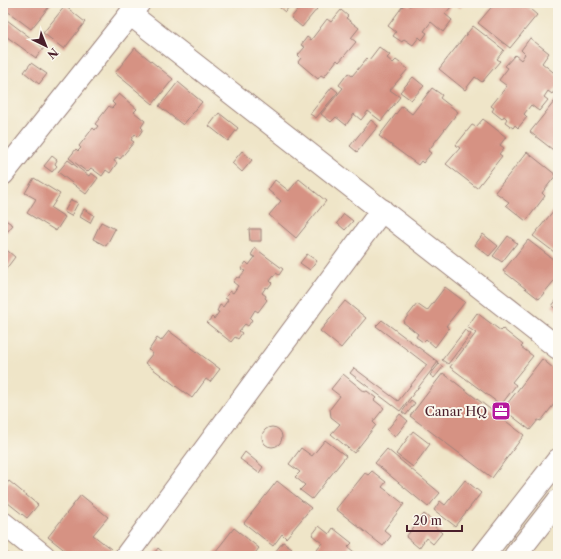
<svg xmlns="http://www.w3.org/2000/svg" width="561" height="559" font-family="'Libre Caslon Text',serif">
  <rect width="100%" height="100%" fill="#fbf7ec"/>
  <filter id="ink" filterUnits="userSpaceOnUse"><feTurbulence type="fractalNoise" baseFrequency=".025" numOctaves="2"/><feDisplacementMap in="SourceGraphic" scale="8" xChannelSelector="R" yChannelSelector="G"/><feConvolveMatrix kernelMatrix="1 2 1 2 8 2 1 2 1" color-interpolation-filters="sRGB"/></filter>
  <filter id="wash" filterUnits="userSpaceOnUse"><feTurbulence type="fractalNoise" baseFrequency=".012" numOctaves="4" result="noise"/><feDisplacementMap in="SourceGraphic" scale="16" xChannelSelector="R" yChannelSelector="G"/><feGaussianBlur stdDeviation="0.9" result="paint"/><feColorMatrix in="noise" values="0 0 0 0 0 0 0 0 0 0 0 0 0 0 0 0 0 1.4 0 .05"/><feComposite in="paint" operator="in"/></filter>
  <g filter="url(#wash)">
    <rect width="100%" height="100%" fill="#efe5c8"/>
    <g id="blocks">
      <path fill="#d69283" d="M3,3H52L31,29L3,8Z
        M274,3H292L285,12Z
        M303,3H310L317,9L302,27L291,18Z
        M405,3L410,6L412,3H445L451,7L445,14L452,20L443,32L431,22L424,31L427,33L422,40L419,37L413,45L404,39L402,42L393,36L396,32L388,26Z
        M453,3H464L460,8Z
        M495,3H523L537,15L510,48L478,23Z
        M65,6L85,22L64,49L43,33Z
        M341,10L348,16L346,18L359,28L351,38L356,42L339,62L337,60L324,77L321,75L318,79L298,62L301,58L298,55L305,47L301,45L307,37L311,40L327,19L331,22Z
        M3,17L44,48L36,58L3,34Z
        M473,26L504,50L497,59L500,61L482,82L475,77L465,90L439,69Z
        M530,38L549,53L542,63L558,76V79L557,80L558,81V86L552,94L548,91L544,97L548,100L539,111L531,105L524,114L527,117L518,128L515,125L513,128L505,122L507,119L504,116L502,119L492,111L494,108L491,106L507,86L499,80L508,68L505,66L515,55L521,60L525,54L521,50Z
        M379,47L390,55L387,58L393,63L396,60L408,69L390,90L400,97L381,121L368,111L361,120L354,114L346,125L336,117L331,122L321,114L343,88L339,85L348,73L352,76L367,58L369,60Z
        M135,48L173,79L153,104L115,73Z
        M31,63L47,74L39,84L24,72Z
        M413,77L424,86L411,100L400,92Z
        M178,82L202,102L183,125L159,106Z
        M332,87L338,92L316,118L310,114Z
        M432,88L442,95L440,98L458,112L428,151L431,153L423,163L421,161L418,165L379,136L402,106L412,114Z
        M119,94L137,109L134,112L145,121L141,127L143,129L138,137L135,134L131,140L134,142L120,159L117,157L114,161L117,163L110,173L106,170L102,176L91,168L87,172L69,158L76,149L78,151L81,148L79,146L93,128L95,130L98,126L95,124L109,106L112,108L115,105L112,102Z
        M558,97V152L557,153L530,132Z
        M219,113L238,128L228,141L209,126Z
        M483,119L506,137L500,145L504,148L499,154L502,156L477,188L446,164L460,148L456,145L472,125L476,127Z
        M371,120L378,126L357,152L350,146Z
        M242,151L252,160L242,172L232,163Z
        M527,152L556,175L542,193L545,196L526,221L506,205L509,202L495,192Z
        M52,156L57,160L55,164L57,166L52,172L44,166Z
        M68,160L89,176L91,173L98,178L86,194L58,172Z
        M34,178L60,194L51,208L65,217L56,231L27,213L36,199L25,193Z
        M299,179L326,201L296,238L269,215L281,201L268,190L275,180L289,191Z
        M71,200L78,203L71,216L64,212Z
        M558,205V255L533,236Z
        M84,209L94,215L90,223L80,217Z
        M344,214L353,221L345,230L337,223Z
        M4,219L13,225L7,232L3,229V221Z
        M101,222L115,229L106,246L93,239Z
        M249,229H261V241H250Z
        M483,234L498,246L489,256L475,245Z
        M508,236L517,243L502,262L493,256Z
        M528,240L558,263V276L539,299L503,271Z
        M3,247L15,257L3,273Z
        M255,248L283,269L279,275L276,273L270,281L272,283L268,288L266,287L262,293L266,296L265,298L267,300L258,312L255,310L250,318L252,320L248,326L245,324L239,331L242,333L238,339L235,337L231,342L207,323L212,317L214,319L219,312L217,311L220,305L223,307L228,300L225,298L230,291L233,293L238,286L233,282L237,277L239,278L245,271L241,269L246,262L249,265L255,257L251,255Z
        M307,254L317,261L310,270L300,263Z
        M445,287L465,302L446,326L449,328L435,347L426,339L423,342L416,337L418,334L403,322L417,304L427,311Z
        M558,298V311L552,306Z
        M345,301L366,318L341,348L320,331Z
        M477,313L501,331L503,329L523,345L521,347L533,356L512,382L516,385L501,405L450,367L476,333L467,327Z
        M382,320L438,362L400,411L350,373L354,368L398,401L427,365L376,326Z
        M465,330L471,334L448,364L442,360Z
        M169,331L220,369L210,382L206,379L192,398L145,363L153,353L149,350L157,338L161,341Z
        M542,359L558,372V399L541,421L538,420L530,430L503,409Z
        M3,361L5,362L4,380H3Z
        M439,364L443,367L434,378L430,375Z
        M443,373L524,435L492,478L410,416Z
        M343,374L365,392L367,391L376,398L374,400L384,408L373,422L376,425L354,453L331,434L340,424L331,417L330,409L340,396L331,389Z
        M411,400L415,403L406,415L402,412Z
        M400,414L408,421L395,437L387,430Z
        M262 437a10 10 0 1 1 20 0a10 10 0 1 1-20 0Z
        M413,431L430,444L413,467L396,454Z
        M325,440L346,456L312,499L300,490L305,485L295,477L300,472L289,464L301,448L312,456Z
        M387,449L440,493L428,507L375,463Z
        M245,452L263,467L259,473L240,459Z
        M372,471L386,482L382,487L404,504L384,530L391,536L383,546L336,509L365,473L368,475Z
        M465,480L481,493L455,526L434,510L440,501L445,505Z
        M9,481L38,505L27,518L3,499V488Z
        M277,481L311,508L286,538L282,534L273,546L244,523Z
        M81,495L108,517L93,535L111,549L105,556H72L48,537Z
        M424,514L437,524L435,527L442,533L433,544L426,538L419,548L406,537Z
        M319,526L329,534L333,528L352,543L348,547L359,556H311L322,543L312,535Z
        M234,528L259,548L253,556H212Z
        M283,542L292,548L285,556H280L275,552Z
        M158,548L166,555L165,556H152Z
        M6,552L12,556H3Z
        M292,552L297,556H289Z"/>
    </g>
  </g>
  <g filter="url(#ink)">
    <use href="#blocks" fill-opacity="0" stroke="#9c827a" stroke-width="1"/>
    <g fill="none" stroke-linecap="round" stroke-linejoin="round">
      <defs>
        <path id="minor" d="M130,14L558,348
          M3,174L139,3
          M3,523L44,556
          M126,556L382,210"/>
        <path id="major" d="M483,556L558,460
          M515,556L558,501"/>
      </defs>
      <use href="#minor" stroke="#9c827a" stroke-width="24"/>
      <use href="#major" stroke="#9c827a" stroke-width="24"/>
      <use href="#minor" stroke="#fff" stroke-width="22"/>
      <use href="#major" stroke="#fff" stroke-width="22"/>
    </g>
  </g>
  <defs>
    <symbol id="office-square" viewBox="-11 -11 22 22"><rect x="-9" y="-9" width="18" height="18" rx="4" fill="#b5179e" stroke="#fbf7ec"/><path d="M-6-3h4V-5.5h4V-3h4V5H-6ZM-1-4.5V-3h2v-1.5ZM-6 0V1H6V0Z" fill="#fff"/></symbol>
  </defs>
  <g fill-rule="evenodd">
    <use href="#office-square" x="490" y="400" width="22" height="22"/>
  </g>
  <g text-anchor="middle" stroke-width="4" stroke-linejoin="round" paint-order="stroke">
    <g font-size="13" fill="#4a1f2b" stroke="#fbf7ec" text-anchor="end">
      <text x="487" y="416">Canar HQ</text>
    </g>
  </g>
  <rect width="561" height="559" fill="none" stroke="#fbf7ec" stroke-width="16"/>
  <g transform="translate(46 46) rotate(137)" stroke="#fbf7ec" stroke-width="3" paint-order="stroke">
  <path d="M0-3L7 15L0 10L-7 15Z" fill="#4a1f2b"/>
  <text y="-6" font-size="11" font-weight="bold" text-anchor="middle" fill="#4a1f2b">N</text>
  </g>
  <path d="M407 525v6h55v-6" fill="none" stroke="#4a1f2b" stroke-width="2"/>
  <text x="413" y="525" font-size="12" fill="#4a1f2b" stroke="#fbf7ec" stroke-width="3" paint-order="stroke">20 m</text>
</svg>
